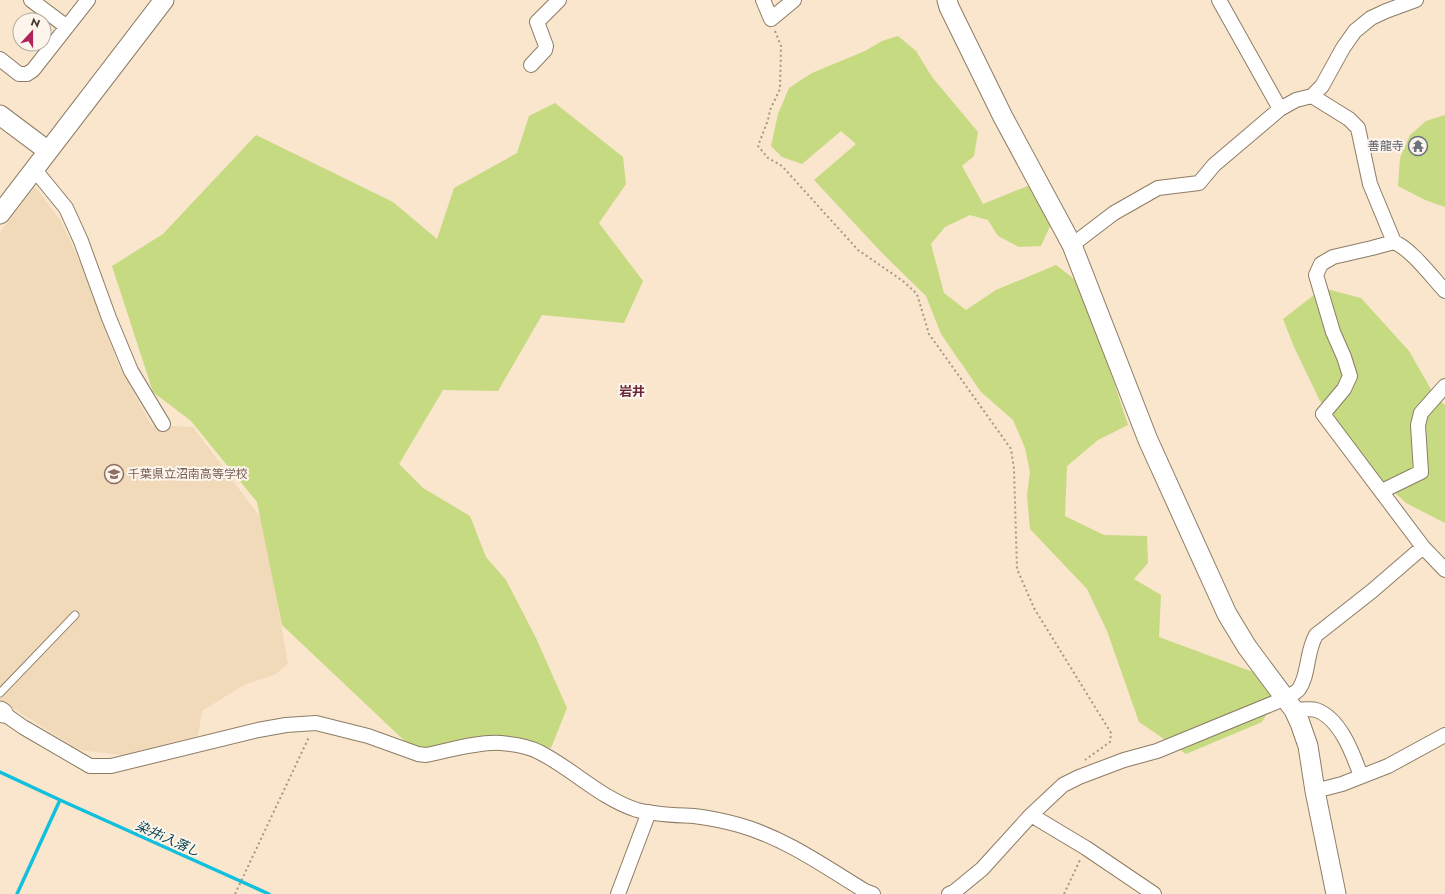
<svg xmlns="http://www.w3.org/2000/svg" width="1445" height="894" font-family="Jost,'Noto Sans JP',sans-serif">
  <rect width="100%" height="100%" fill="#f9e6cc"/>
  <path fill="#f1daba" d="M35,187L61,221L83,269L117,361L151,425L193,427L263,521L288,664L276,674L242,686L202,711L198,736L122,755L79,750L0,700V232Z"/>
  <path fill="#c6da82" d="M898,36L916,51L932,77L978,132L974,156L962,166L983,204L1030,185L1051,224L1041,246L1019,247L998,236L988,220L970,215L945,227L931,244L944,293L966,310L996,290L1056,265L1078,282L1105,355L1128,425L1098,440L1067,466L1065,516L1104,535L1147,536L1148,563L1134,579L1161,595L1159,637L1256,673L1275,701L1262,722L1186,754L1139,722L1107,631L1087,589L1030,529L1027,495L1030,472L1025,448L1013,420L981,392L941,334L926,296L883,254L814,180L856,144L841,131L802,164L782,157L771,146L778,114L789,88L812,73L865,51L882,41Z
    M555,103L623,157L626,184L599,223L643,281L624,323L542,315L498,391L443,390L399,464L423,488L470,516L486,557L506,580L536,638L567,708L551,748L497,735L425,750L409,745L282,625L257,502L191,421L153,392L112,266L163,234L256,135L393,202L437,239L454,188L517,153L529,116Z
    M1445,115V207L1425,200L1398,186L1400,158L1410,135L1426,121Z
    M1323,288L1361,298L1409,351L1436,398L1445,405V523L1406,503L1360,460L1319,399L1294,347L1283,319Z"/>
  <g fill="none" stroke-linecap="round" stroke-linejoin="round">
    <path stroke="#12c0dd" stroke-width="3.5" d="M0,772L60,800L269,894
      M17,894L60,800"/>
    <defs>
      <path id="lane" d="M0,693L75,615"/>
      <path id="street" d="M31,0L67,27
        M763,0L771,19L794,0
        M1219,0L1280,109
        M0,59L19,74H27L33,70L88,0
        M531,65L545,50L546,46L537,22L559,0
        M1312,96L1349,119L1358,128L1370,184L1394,242C1411,249 1432,277 1445,291
        M35,170L66,208L81,241L109,318L131,371L163,424
        M1394,242L1372,248L1333,257L1321,264L1316,275L1333,332L1344,357L1350,376L1344,389L1323,414L1423,547L1445,570
        M1072,245L1114,213L1158,188L1199,183L1214,165L1280,109L1296,100L1312,96L1322,86L1343,48L1355,31L1371,18L1386,11L1416,0
        M1382,491L1421,472L1418,425L1421,413L1445,386
        M1294,710C1301,710 1310,708 1316,710C1340,718 1353,754 1361,776
        M3,713L23,727L90,766H111L258,730L286,725L316,723L368,736L418,754L426,755C446,751 481,741 501,743C513,744 528,746 539,752C573,769 600,798 637,810C656,815 676,815 694,816C709,818 725,821 739,825C785,838 824,866 865,891L873,894
        M1315,791L1342,784L1388,766L1445,735
        M1031,815L1086,848L1154,894
        M618,894L649,812
        M949,894L954,892L982,869L1031,815L1063,785L1079,777L1124,760L1157,751L1286,698C1290,695 1296,693 1299,689C1309,675 1306,652 1316,635L1372,591L1423,547"/>
      <path id="secondary" d="M947,0L949,7L1003,117L1072,245L1148,440L1227,614L1247,647L1294,710L1300,723L1308,746L1315,791L1336,894
        M0,115L48,151
        M0,214L164,0
        M0,711L3,713"/>
    </defs>
    <use href="#lane" stroke="#8d7c65" stroke-width="9"/>
    <use href="#street" stroke="#8d7c65" stroke-width="16"/>
    <use href="#secondary" stroke="#8d7c65" stroke-width="21"/>
    <path stroke="#a59784" stroke-width="2" stroke-dasharray="2 3" stroke-linecap="butt" d="M775,31L781,46L780,89L770,110L768,120L758,146L768,158L782,166L858,250L903,281L917,294L929,334L1011,449L1014,469L1017,569L1034,608L1111,733L1110,742L1085,760
      M235,894L309,737
      M1064,894L1080,860"/>
    <use href="#lane" stroke="#fff" stroke-width="7"/>
    <use href="#street" stroke="#fff" stroke-width="14"/>
    <use href="#secondary" stroke="#fff" stroke-width="19"/>
  </g>
  <defs>
    <symbol id="temple-ring" viewBox="-11 -11 22 22"><circle r="9.5" fill="#fdf5eb" stroke="#6b7280" stroke-width="1.5"/><path d="M0-6L5-2H3V0L6.5 2.5H4V6H1.5V3h-3V6H-4V2.5H-6.5L-3 0V-2H-5Z" fill="#6b7280"/></symbol>
    <symbol id="school-ring" viewBox="-11 -11 22 22"><circle r="9.5" fill="#fdf5eb" stroke="#8d6e63" stroke-width="1.5"/><path d="M0-5L7-2L0 1L-7-2ZM-4 1L0 2.5L4 1V4Q0 6-4 4Z" fill="#8d6e63"/></symbol>
  </defs>
  <g fill-rule="evenodd">
    <use href="#temple-ring" x="1407" y="135" width="22" height="22"/>
    <use href="#school-ring" x="103" y="463" width="22" height="22"/>
  </g>
  <g text-anchor="middle" stroke-width="4" stroke-linejoin="round" paint-order="stroke">
    <g font-size="12" fill="#5b616d" stroke="#fdf5eb" text-anchor="end">
      <text x="1404" y="150">善龍寺</text>
    </g>
    <g font-size="12" fill="#785e54" stroke="#fdf5eb" text-anchor="start">
      <text x="128" y="478">千葉県立沼南高等学校</text>
    </g>
    <g font-size="13" font-weight="bold" fill="#6a263d" stroke="#fdf5eb">
      <text x="632" y="396">岩井</text>
    </g>
    <g font-size="13" font-style="italic" fill="#004450" stroke="#fdf5eb">
      <text transform="translate(168 838) rotate(24)" y="5">染井i入落し</text>
    </g>
  </g>
  <g transform="translate(32 32) rotate(21)"><circle r="19" fill="#fdf5eb" stroke="#b1a99f"/>
  <path d="M0-3L7 15L0 10L-7 15Z" fill="#b0235c"/>
  <text y="-6" font-size="11" font-weight="bold" text-anchor="middle" fill="#3f372d">N</text>
  </g>
</svg>
